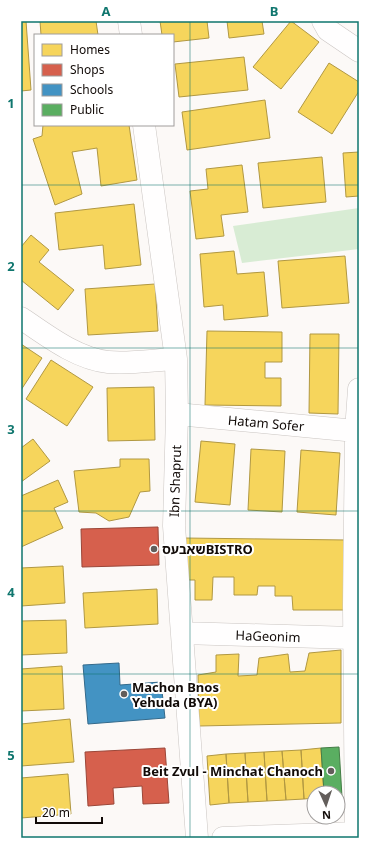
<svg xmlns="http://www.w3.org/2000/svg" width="380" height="859" font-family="'Noto Sans','Noto Sans Hebrew',sans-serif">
  <rect width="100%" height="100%" fill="#fcf9f7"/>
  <path fill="#d8ecd4" d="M359,208V249L242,263L233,226Z"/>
  <path fill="#f6d55c" stroke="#b19842" d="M21,21H26L31,90L21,91Z
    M40,21H96L98,35H41Z
    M160,21H207L209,38L173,42V35H162Z
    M227,21H262L264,34L229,38Z
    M291,21L319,42L281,89L253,67Z
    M244,57L248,90L179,97L175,64Z
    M329,63L359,82V91L332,134L298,112Z
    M265,100L270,138L187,150L182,112Z
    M43,125H129L137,180L101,186L97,148L72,152L82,194L55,205L33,139L42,136Z
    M359,152V196L346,197L343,153Z
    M322,157L326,202L263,208L258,163Z
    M242,165L248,212L221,215L224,236L196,239L190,191L208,189L206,169Z
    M134,204L141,265L105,269L103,245L59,250L55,213Z
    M31,235L49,250L39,262L74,290L58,310L21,280V247Z
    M234,251L237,274L264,272L268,316L224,320L223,305L204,307L200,254Z
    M345,256L349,303L282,308L278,261Z
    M155,284L158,331L88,335L85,289Z
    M207,331L282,332V362H265V378H281V406L205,405Z
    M310,334H339L338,414L309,413Z
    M21,344L42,358L21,390Z
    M51,360L93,387L67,426L26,399Z
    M154,387L155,440L108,441L107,388Z
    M33,439L50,461L21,482V448Z
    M201,441L235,444L230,505L195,502Z
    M251,449L285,451L282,512L248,510Z
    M301,450L340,453L336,515L297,512Z
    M120,459H149L150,491L140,492L129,517L109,521L96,513L79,512L74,471L120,467Z
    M58,480L68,502L54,508L63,528L21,547V496Z
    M184,538L347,540L346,610H293L292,596H275V586H258L257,595H234V577H213L212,600H195V580H184Z
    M63,566L65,603L21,606V568Z
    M157,589L158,624L85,628L83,593Z
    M66,620L67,653L21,655V621Z
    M341,650V723L199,726L198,675L216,672V655L239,654L238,676L257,675L259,658L288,654L290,672L305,671L309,653Z
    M62,666L64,709L21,711V669Z
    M70,719L74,762L21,766V724Z
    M321,748L324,793H314V798L304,799L301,750Z
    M301,750L304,799L286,800L282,751Z
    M282,751L286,800L267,801L264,752Z
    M264,752L267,801L248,802L245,753Z
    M245,753L248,802L229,803L226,754Z
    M226,754L229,803L210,805L207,756Z
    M68,774L71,814L21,818V778Z"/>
  <path fill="#d6604d" stroke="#9b4638" d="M158,527L159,565L82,567L81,529Z
    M165,748L169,803L143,804L142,786L113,788L114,804L88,806L85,752Z"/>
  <path fill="#4393c3" stroke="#346a8b" d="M119,663L120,685L161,682L165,718L88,724L83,665Z"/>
  <path fill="#5aae61" stroke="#447d46" d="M339,747L342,797H338V793H324L321,748Z"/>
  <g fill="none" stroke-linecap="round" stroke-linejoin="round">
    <defs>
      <path id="minor" d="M129,21L131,35
        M323,21L328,30L359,51
        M144,125L176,359L177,414L174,526L197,838
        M21,318C46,335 77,359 108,362C130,364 154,360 176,359
        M177,414L356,431
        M182,633L353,638
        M223,838L359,833
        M356,838L354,606L356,431L359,389"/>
    </defs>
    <use href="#minor" stroke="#cac5c2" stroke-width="23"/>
    <use href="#minor" stroke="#fffefe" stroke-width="22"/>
  </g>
  <path fill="none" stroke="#0f766e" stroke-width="1" stroke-opacity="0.55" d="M190,21V838M21,185H359M21,348H359M21,511H359M21,674H359"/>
  <g fill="#635e5b" stroke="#fff" stroke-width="1.5">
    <circle cx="154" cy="549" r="4"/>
    <circle cx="124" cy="694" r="4"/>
    <circle cx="331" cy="771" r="4"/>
  </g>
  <g text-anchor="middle" stroke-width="4" stroke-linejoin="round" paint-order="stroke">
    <g font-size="13" fill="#110a07" stroke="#fff">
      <text transform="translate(266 423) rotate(5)" y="5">Hatam Sofer</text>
      <text transform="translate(175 481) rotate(-88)" y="5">Ibn Shaprut</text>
      <text transform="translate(268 636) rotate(2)" y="5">HaGeonim</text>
    </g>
    <g font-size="13" font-weight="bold" fill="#110a07" stroke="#fff" text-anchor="start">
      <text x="162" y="554">שאבעסBISTRO</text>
      <text x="132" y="692">Machon Bnos<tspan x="132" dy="15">Yehuda (BYA)</tspan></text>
      <text x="323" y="776" text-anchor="end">Beit Zvul - Minchat Chanoch</text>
    </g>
  </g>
  <rect width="380" height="859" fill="none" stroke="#ffffff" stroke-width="44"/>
  <rect x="34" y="34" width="140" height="92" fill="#ffffff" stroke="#a09d9c"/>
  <rect x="42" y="44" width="20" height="12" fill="#f6d55c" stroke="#a09d9c"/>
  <text x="70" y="54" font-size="12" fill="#110a07">Homes</text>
  <rect x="42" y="64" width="20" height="12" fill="#d6604d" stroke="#a09d9c"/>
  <text x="70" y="74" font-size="12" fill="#110a07">Shops</text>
  <rect x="42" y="84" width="20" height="12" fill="#4393c3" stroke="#a09d9c"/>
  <text x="70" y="94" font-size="12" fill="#110a07">Schools</text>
  <rect x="42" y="104" width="20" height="12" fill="#5aae61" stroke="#a09d9c"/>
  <text x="70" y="114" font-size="12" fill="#110a07">Public</text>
  <g transform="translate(326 805) rotate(177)"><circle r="19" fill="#ffffff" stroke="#a09d9c"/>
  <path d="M0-3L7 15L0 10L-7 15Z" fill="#635e5b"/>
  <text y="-6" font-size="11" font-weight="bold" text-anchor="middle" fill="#110a07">N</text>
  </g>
  <path d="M36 817v6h66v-6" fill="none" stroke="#110a07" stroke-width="2"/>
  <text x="42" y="817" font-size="12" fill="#110a07" stroke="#ffffff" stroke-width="3" paint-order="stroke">20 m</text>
  <rect x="22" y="22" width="336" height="815" fill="none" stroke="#0f766e" stroke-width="1.5"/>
  <g font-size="13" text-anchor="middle" font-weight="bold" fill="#0f766e">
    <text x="106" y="16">A</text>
    <text x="274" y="16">B</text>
    <text x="11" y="108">1</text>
    <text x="11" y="271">2</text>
    <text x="11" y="434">3</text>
    <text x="11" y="597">4</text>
    <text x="11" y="760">5</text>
  </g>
</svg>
